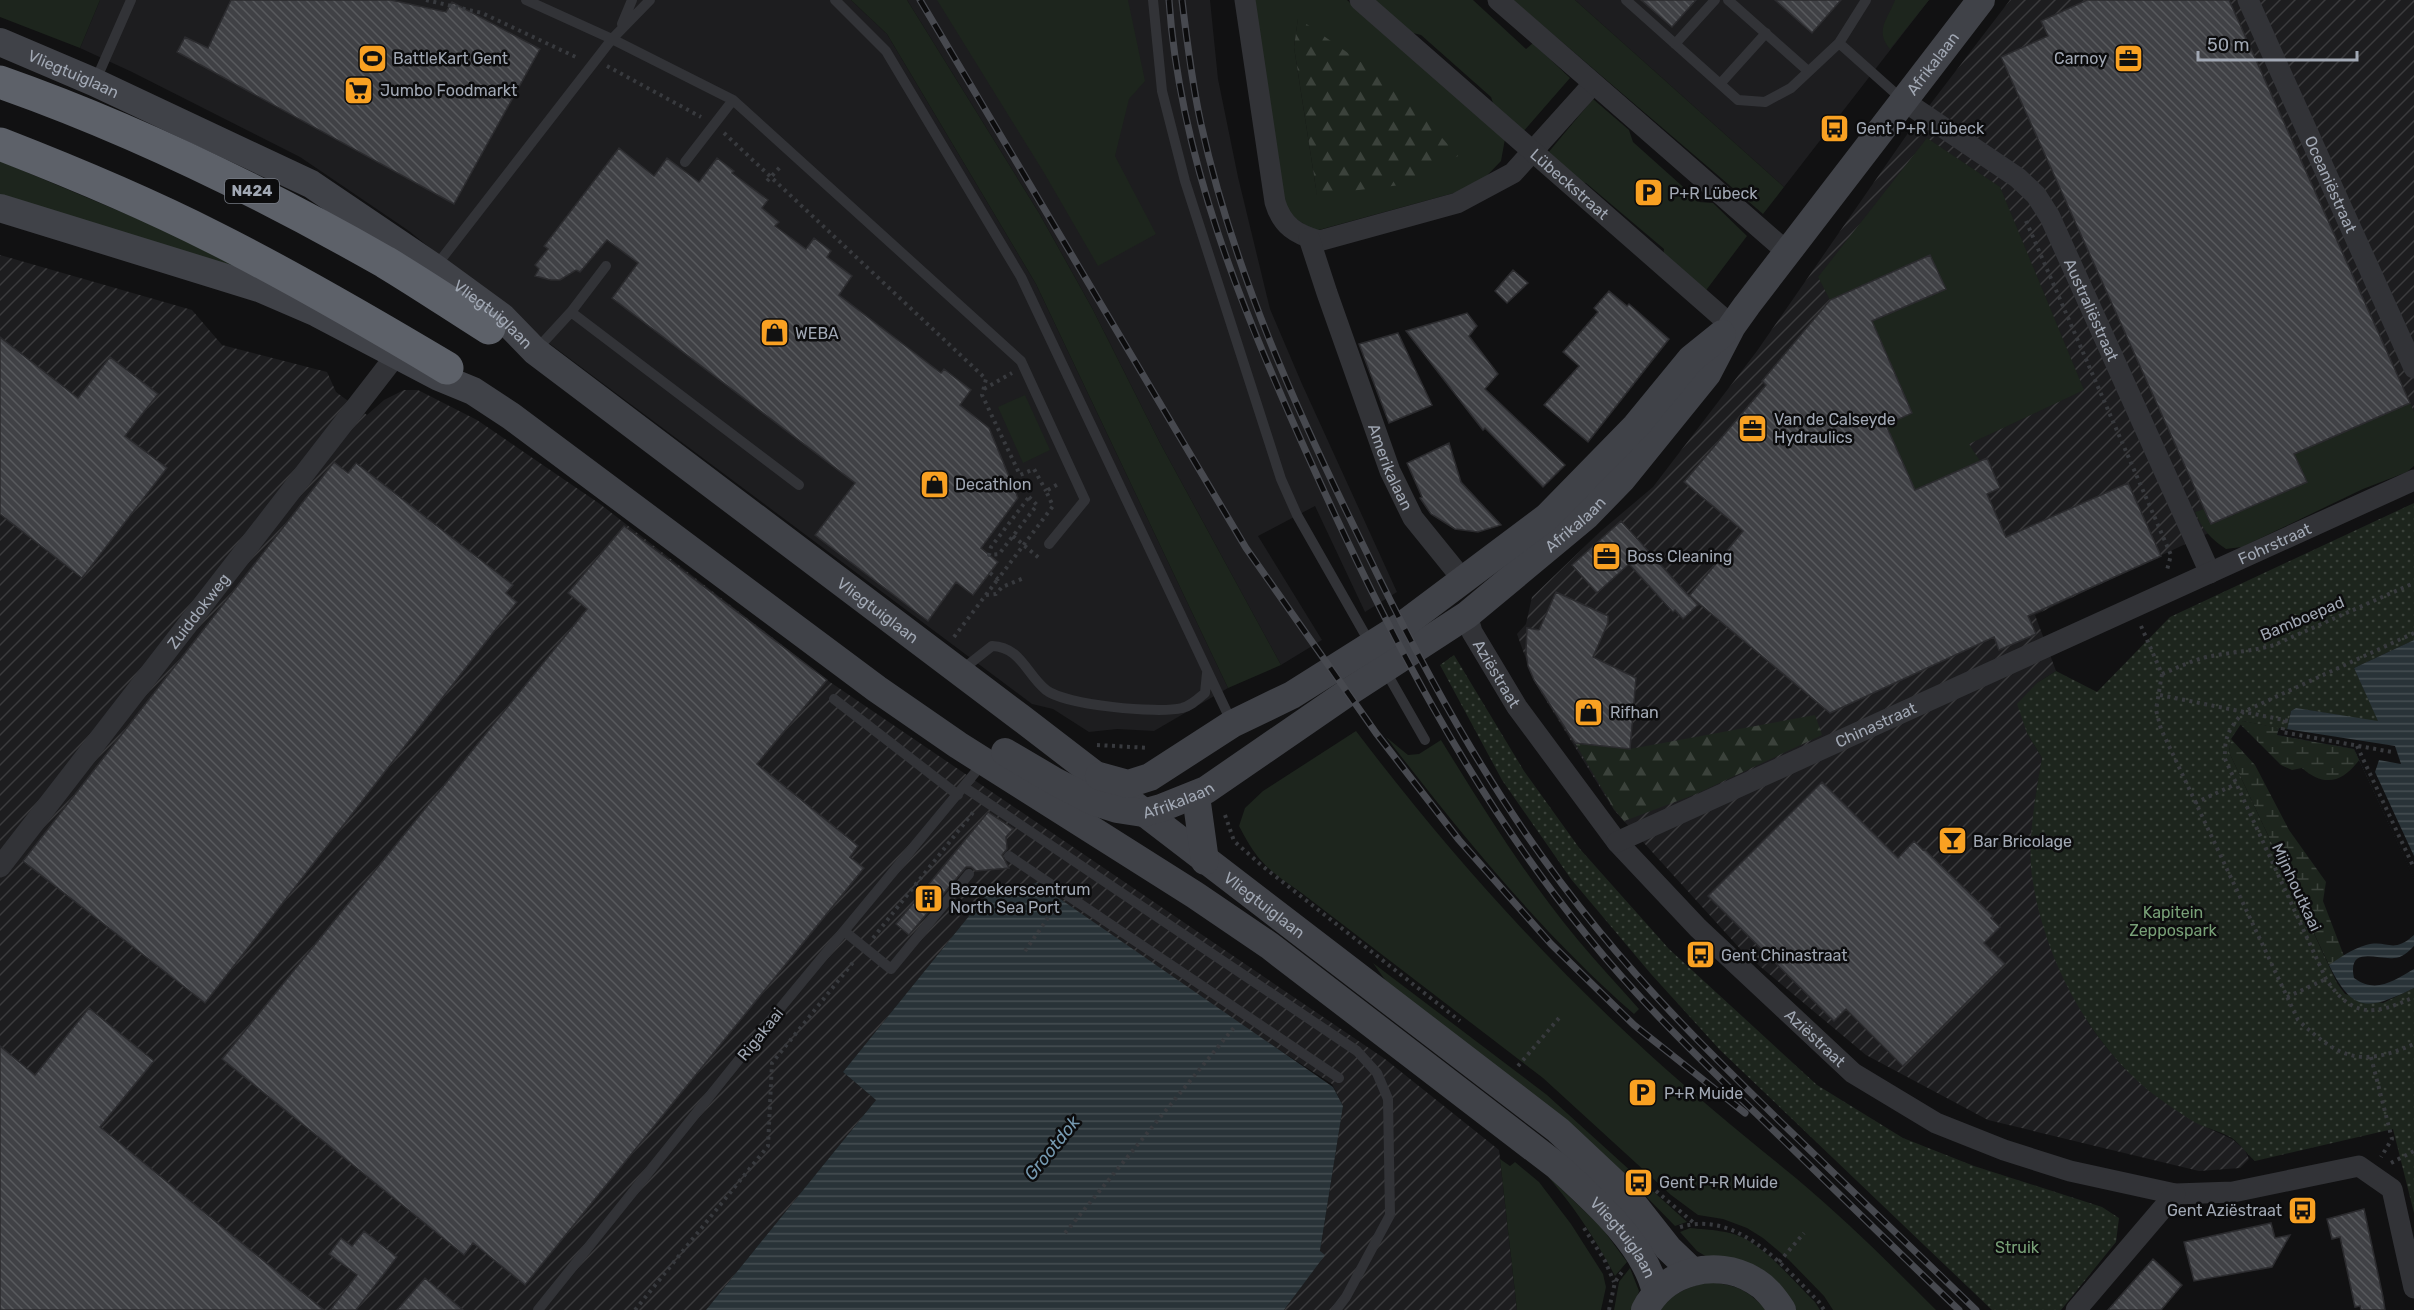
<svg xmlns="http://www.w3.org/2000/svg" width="2414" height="1310" font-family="Rubik,sans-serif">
  <defs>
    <pattern id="industrial-furrows" width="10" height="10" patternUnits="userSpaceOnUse" patternTransform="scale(1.5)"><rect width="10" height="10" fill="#1d1d1f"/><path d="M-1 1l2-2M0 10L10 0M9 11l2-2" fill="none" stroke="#3b3b3d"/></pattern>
    <pattern id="forest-firs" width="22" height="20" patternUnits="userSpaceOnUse" patternTransform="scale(1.5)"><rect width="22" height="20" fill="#1d251d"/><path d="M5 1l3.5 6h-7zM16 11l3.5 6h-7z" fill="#3b423b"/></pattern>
    <pattern id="wetland-marsh" width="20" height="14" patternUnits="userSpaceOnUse" patternTransform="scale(1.5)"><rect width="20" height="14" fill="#1d251d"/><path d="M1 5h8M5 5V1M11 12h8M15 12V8" fill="none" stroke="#3b423b"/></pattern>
    <pattern id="park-dots" width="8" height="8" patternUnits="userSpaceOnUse" patternTransform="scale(1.5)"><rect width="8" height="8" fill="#1d251d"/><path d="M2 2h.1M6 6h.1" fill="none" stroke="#3b423b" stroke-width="1.8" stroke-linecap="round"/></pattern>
    <pattern id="water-rules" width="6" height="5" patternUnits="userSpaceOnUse" patternTransform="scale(1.5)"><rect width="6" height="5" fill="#293338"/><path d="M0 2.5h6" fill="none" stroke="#454e52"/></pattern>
    <pattern id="building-back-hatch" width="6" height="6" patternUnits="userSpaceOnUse" patternTransform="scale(1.5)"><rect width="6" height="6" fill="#404145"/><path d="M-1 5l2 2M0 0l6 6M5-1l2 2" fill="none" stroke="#585a5d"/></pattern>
  </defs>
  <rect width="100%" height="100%" fill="#111112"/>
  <path fill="#1d1d1f" d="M100,0H851L887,34L1036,284L1228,688L1154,731L1117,729L1089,732L1053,709L1032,704L526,326L409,231L300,157L132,72L80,48Z
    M907,0H1210L1218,79L1238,177L1270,309L1302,384L1397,592L1365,612L1315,506L1258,536L1322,640L1281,665L1160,443L1092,308L1039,213Z
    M1575,0H1929L1784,187Z"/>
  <path fill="url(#industrial-furrows)" d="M2010,0H2414V436L2035,615L2056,671L2037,683L2027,733L2042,758L2036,793L2033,833L2044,928L2064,976L2089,1024L2106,1047L2124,1068L2150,1091L2197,1123L2232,1139L2245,1150L2249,1159L2240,1168L2199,1171L1988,1120L1866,1055L1744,953L1614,810L1534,681L1517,634L1526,624L1532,597L1601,531L1653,487L1757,351L1906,136Z
    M0,255L192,310L222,345L327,372L336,392L367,415L384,400L404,390H418L477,420L600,504L827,680L1385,1059L1499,1150L1517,1310H1284L1324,1255L1320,1252L1343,1106L1332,1084L1238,1023L1037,883L990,890L843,1072L876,1100L706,1310H0Z"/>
  <path fill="#1d251d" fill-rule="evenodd" d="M0,0H100L80,48L0,17Z
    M851,0H907L1039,213L1092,308L1160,443L1281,665L1228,688L1036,284L887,34Z
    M937,0H1128L1145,81L1129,99L1115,156L1156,234L1098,266L1043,171Z
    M1254,0H1347L1505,139L1501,161L1476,187L1315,231L1285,212ZM1298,19L1317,195L1294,47Z
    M1373,0H1473L1526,49L1533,43L1570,78L1523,132L1494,106L1491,97L1421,35L1409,32Z
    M1513,0H1575L1784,187L1763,214Z
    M1895,0H1929L1890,49C1874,31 1888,19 1895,0Z
    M1593,99L1629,130L1633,142L1700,202L1713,203L1747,236L1704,293L1663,257L1664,249L1586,183L1578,182L1547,154Z
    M1927,138L2000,187L2084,390L1969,444L1980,461L1915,490L1886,425L1912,412L1872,321L1945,289L1930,255L1830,300L1818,277Z
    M0,161L138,219L300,293L0,201Z
    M1025,395L1050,450L1023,463L998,407Z
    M2410,403L2414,412V466L2407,472L2363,489L2242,547L2226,549C2211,539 2202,529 2195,512L2204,509L2211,524L2306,482L2294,454Z
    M1356,731C1444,847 1540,955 1648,1053C1696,1097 1747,1138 1797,1179C1846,1220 1891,1265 1936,1310H1833L1824,1296L1788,1259L1763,1238L1747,1228L1723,1219L1698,1215L1671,1195L1543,1078L1299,891C1267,869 1257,861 1239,826L1245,808L1263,791Z
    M1386,737L1408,755L1419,754L1441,740C1483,808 1527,879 1578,940C1598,964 1619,986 1639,1009L1634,1014C1540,932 1462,835 1386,737Z
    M1373,963L1547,1095L1687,1222L1675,1226L1623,1173L1388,984Z
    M1500,1159L1510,1166L1515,1162L1539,1182L1571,1224L1603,1274L1606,1287L1601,1310H1517Z
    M1545,1173L1602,1228L1627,1262L1615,1276C1595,1238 1573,1205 1545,1173Z
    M1690,1228C1709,1230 1732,1230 1749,1241C1774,1256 1794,1282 1815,1302L1820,1310H1795L1697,1251L1680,1232Z
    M1630,1268L1639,1291L1633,1310H1614L1619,1282Z
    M1708,1282C1737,1285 1746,1289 1767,1310H1661C1670,1293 1690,1287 1708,1282Z"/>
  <path fill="url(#forest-firs)" d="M1298,18L1398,88L1458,156L1409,184L1317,195L1294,47Z
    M1815,715L1822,735L1696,794L1624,821L1614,809L1575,743L1630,749Z"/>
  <path fill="url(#wetland-marsh)" d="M2243,721L2279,728L2278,735L2354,749L2360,759C2343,782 2325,788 2302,768L2292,770L2281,765L2240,724Z
    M2231,739L2255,765L2289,830L2326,882L2323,901L2344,956L2329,965L2229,752Z"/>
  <path fill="url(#park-dots)" d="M2414,503V640L2354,668L2379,722L2296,708L2291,711L2287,730L2243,721L2231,739L2229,752L2337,983L2345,994L2383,1003L2414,988V1213L2393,1129L2255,1161C2247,1154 2240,1144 2232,1138C2222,1132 2209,1129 2198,1124C2182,1115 2164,1102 2149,1091C2087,1040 2043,955 2032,876C2027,841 2036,792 2042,758L2027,733L2017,704L2037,683L2056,671L2097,692L2170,617Z
    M1454,655L1524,771L1580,849L1669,949L1817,1085L1903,1138L1974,1166L2102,1207L2119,1218L2116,1242L2061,1310H1992L1720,1050L1651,974L1571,879L1502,780L1440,665Z"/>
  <path fill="url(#water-rules)" d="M2414,640V878L2354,749L2277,735L2279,728L2287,730L2291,711L2296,708L2378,721L2354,668Z
    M1037,883L1333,1087L1343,1106L1320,1251L1325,1255L1284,1310H706L876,1100L843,1072L990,890Z
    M2414,935V946C2408,952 2402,958 2394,958C2378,960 2347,945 2354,978C2376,994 2393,981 2414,969V988C2369,1010 2353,1014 2329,965C2341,957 2352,949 2366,945C2388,939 2392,955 2414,935Z"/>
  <path fill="#111112" d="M2279,728L2395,746L2401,764L2379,760L2375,772L2414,856V879L2354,749L2277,735Z"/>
  <path fill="url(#building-back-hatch)" stroke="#2b2b2e" stroke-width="1.5" d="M231,0H391L446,12L452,2L540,49L454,204L177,52L185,37L208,48Z
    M1641,0H1696L1672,27Z
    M1775,0H1841L1812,33Z
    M2087,0H2229L2410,403L2294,454L2307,482L2211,524L2001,57L2048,36L2041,21Z
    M619,148L654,176L667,158L699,182L717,158L734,171L732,173L768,200L762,208L779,222L775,226L806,249L814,238L831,251L827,257L852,276L839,295L941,373L944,369L971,390L960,405L989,428L1018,498L981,548L998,562L973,595L956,582L928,621L815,535L855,483L612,298L638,263L607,240L580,272L576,270L560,280H551L535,276L539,269L535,265L548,249L544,246Z
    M1930,255L1946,289L1872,321L1912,413L1886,425L1915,490L1987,458L2000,488L1987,494L2006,537L2128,483L2161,556L2028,616L2036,634L1999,650L1994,637L1830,713L1690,596L1698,605L1683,619L1675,610L1673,612L1629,564L1597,593L1572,565L1621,521L1689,596L1743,531L1684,482L1766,385L1762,381L1830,300Z
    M1513,270L1528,283L1507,303L1495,291Z
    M1609,291L1627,306L1629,304L1669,339L1588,442L1544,405L1579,366L1563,352L1598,312L1594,308Z
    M1467,313L1477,326L1469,336L1498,374L1485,389L1565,465L1543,487L1485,428L1483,430L1406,331Z
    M1398,333L1432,405L1389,423L1359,344Z
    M0,337L78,398L110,357L158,394L125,436L167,468L82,578L0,514Z
    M1449,443L1461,482L1501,525L1478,532L1455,529L1431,514L1420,498L1422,497L1407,463Z
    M334,462L348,473L356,463L513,585L506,593L517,602L205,1003L23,861Z
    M624,526L827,680L757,764L858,846L850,857L864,868L525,1285L473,1243L464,1255L222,1059L587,609L568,593Z
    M1556,592L1608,616V623L1593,657L1636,678L1630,749L1575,743L1534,680L1528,666L1526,651L1527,628L1539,630Z
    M1822,782L1898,858L1914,841L1923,850L1924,849L1993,916L1991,918L2000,927L1984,943L2005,964L1903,1066L1846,1009L1834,1021L1708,896Z
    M988,812L1013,829L1006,837L1007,849L1002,855L1009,868L976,871L971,867H966L909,935L896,924Z
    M89,1008L154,1061L100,1127L324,1310H0V1046L35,1075Z
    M2364,1209L2383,1297L2385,1310H2361L2360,1306L2355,1307L2340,1237L2332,1239L2327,1219Z
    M2271,1223L2275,1238L2290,1235L2272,1267L2194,1281L2184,1242Z
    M364,1231L397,1257L356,1310H330L357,1275L329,1254L341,1238L352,1246Z
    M2153,1259L2182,1285L2161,1310H2108Z
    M425,1278L463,1310H397Z"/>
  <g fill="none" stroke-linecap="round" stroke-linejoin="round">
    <path stroke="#383a3e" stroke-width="4" stroke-dasharray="3 4.5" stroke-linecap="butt" d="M426,0L482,13L578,58
      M607,66L701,117
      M724,133L986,379L982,395L1020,475L1034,469L1046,491
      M767,181L782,165
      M2026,221L2171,555L2167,570
      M984,389L1012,373
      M1029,497L1037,505L999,554L989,555L991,547Z
      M1013,536L1039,558
      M990,573L998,579L1053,506L1046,491L1060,483
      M986,595L996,594L1002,587L1024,578
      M2141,626L2162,674L2156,710L2161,729L2298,1020C2339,1058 2360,1068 2414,1044
      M2414,633L2243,712C2229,730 2224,736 2225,759L2326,979C2352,1018 2374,1016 2414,997
      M954,637L998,579
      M2162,674C2179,667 2195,659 2212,656C2233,652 2254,651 2274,645L2414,583
      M2160,695L2289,721
      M2285,720L2282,732L2392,752
      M1097,745L1149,748
      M2357,746L2414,868
      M2195,803L2236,784
      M1225,815L1234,841L1261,865L1460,1021
      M873,938L975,810
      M1025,951L1057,905
      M2287,997L2326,979
      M2371,1057L2392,1139L2381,1157
      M1518,1066L1559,1018
      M2391,1163L2414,1151
      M1656,1191L1694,1223
      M1680,1227C1738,1210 1783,1266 1819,1302L1824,1310
      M1584,1228L1605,1261L1614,1282
      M1065,1233L1236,1025
      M1779,1262L1804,1233
      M635,1310L768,1146L772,1063L855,960
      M1609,1310L1615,1282L1622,1272"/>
    <path stroke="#323337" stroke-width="10" d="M526,0L612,39L733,100L1021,361L1085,500L1049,544
      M835,0L886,51L1021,277L1232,723
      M1153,0L1162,91L1185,181L1281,479L1297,515L1371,645
      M1626,0L1738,100L1765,102L1791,88L1839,43L1866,0
      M1728,0L1808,71
      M622,24L632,0
      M1839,43L1904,101
      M1675,44L1715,0
      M95,82L131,0
      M1720,84L1766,33
      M685,162L733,100
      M436,266L612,39L650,0
      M606,266L571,312L799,485
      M537,349L571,312
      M1385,670L1425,740
      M959,672L992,646C1021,647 1026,674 1046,690C1065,705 1158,714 1182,708C1191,706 1198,699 1205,693L1207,673
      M834,699L958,795
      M964,787L1357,1051L1377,1073L1388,1099L1390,1215L1346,1297L1336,1310
      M1009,856L1339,1078
      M844,931L891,969L969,874
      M538,1310L782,1006L983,763"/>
    <g stroke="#323337" stroke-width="21">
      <path d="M1245,0L1275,202C1282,226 1296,234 1319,241L1457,203L1513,173L1593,84"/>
      <path id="s1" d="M1360,0L1732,326"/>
      <path d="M1498,0L1787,252"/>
      <path id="s2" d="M2248,0L2414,368"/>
      <path id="s3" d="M1904,101L2018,178L2036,195L2050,217L2210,573"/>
      <path id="s4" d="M1309,238L1327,293L1390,471L1413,518L1464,581"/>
      <path id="s5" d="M1467,615L1472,632L1517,707L1617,842L1698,928L1853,1073L1936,1123L2004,1150L2070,1171L2175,1194L2233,1192L2359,1166L2392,1189L2414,1288"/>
      <path id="s6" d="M1617,842L2414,480"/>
      <path id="s7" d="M0,867L397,354"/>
      <path d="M2076,1310L2175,1194"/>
    </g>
    <g stroke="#404248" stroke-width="28">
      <path id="s8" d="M0,42L94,82L311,184L435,268L502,317L535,351L1021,718L1558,1130L1623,1191L1668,1248L1692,1271"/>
      <path id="s9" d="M0,208L259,288L317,313L439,377L473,391L511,416L877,689L958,745L1195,895L1270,946L1557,1166C1592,1198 1646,1245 1656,1293"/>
      <path id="s10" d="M1005,752L1056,782L1095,802L1117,809L1143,813L1161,808L1206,790L1347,693L1467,615L1586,516L1622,479L1707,374L1732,326L1747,305L1981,0"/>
      <path d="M1099,776L1128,784L1150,777L1232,724L1292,695L1403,625L1547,517L1636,426L1691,359L1722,334"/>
      <path d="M1196,796L1205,861"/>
      <path d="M1645,1310C1664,1271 1716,1258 1753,1280C1766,1287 1774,1298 1782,1310"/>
    </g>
    <path stroke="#5d6169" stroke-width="33" d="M0,82C134,129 262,192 385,262C420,283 454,306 489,328
      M0,144C72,172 144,202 213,237C293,277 370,322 447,368"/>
    <defs>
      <path id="rail" d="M920,0L1246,548L1376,733L1459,840L1551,944L1634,1025L1745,1113
        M1169,0C1180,160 1243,312 1308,456C1384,625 1470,793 1588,937C1642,1004 1705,1064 1767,1124C1831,1186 1894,1248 1959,1310
        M1182,0C1187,42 1192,83 1201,124C1234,273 1298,414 1365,549C1430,684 1503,815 1599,931C1657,1002 1723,1066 1789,1130C1851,1190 1914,1250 1976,1310"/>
    </defs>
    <use href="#rail" stroke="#47494f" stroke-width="7"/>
    <use href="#rail" stroke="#0c0c0d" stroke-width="4.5" stroke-dasharray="14" stroke-linecap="butt"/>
  </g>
  <defs>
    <symbol id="stadium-square" viewBox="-11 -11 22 22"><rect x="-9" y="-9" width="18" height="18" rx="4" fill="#f9a122" stroke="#0c0c0d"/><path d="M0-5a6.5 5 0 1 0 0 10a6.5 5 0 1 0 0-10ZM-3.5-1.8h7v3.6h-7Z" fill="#111"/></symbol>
    <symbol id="office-square" viewBox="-11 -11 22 22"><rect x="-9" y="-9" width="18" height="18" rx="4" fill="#f9a122" stroke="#0c0c0d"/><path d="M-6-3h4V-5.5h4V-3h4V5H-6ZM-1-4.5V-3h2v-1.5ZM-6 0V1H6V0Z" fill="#111"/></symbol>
    <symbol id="supermarket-square" viewBox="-11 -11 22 22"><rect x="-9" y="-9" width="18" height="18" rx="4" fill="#f9a122" stroke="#0c0c0d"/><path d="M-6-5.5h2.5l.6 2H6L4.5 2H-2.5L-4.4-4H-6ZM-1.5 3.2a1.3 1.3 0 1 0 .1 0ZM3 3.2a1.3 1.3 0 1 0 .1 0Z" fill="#111"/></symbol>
    <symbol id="bus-square" viewBox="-11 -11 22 22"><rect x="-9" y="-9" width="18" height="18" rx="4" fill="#f9a122" stroke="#0c0c0d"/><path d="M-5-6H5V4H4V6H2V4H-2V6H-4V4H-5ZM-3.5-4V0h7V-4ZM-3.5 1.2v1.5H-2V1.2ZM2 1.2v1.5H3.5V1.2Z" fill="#111"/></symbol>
    <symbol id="parking-square" viewBox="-11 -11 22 22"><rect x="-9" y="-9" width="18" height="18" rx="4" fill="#f9a122" stroke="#0c0c0d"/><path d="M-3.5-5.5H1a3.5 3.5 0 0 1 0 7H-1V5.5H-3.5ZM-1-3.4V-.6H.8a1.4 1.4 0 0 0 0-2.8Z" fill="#111"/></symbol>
    <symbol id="shop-square" viewBox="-11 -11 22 22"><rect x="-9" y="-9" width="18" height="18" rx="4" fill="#f9a122" stroke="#0c0c0d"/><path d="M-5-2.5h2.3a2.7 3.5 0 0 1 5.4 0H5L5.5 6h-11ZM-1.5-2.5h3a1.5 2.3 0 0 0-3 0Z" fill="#111"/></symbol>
    <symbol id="bar-square" viewBox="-11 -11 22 22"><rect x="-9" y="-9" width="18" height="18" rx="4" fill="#f9a122" stroke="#0c0c0d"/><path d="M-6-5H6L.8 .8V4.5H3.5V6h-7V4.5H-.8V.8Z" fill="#111"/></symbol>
    <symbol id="building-square" viewBox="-11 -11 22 22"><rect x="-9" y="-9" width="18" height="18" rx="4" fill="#f9a122" stroke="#0c0c0d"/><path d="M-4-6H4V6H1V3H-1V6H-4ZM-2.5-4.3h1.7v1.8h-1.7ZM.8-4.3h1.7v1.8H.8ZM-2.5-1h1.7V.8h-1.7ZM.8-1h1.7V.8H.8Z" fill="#111"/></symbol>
  </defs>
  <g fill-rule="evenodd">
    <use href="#stadium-square" x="356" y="42" width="33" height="33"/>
    <use href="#office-square" x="2112" y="42" width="33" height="33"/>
    <use href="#supermarket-square" x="342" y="74" width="33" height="33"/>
    <use href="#bus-square" x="1818" y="112" width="33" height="33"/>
    <use href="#parking-square" x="1632" y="176" width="33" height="33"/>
    <use href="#shop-square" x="758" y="316" width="33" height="33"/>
    <use href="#office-square" x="1736" y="412" width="33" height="33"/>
    <use href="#shop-square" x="918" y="468" width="33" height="33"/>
    <use href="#office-square" x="1590" y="540" width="33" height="33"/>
    <use href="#shop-square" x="1572" y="696" width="33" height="33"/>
    <use href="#bar-square" x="1936" y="824" width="33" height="33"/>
    <use href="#building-square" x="912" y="882" width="33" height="33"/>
    <use href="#bus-square" x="1684" y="938" width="33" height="33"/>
    <use href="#parking-square" x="1626" y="1076" width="33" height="33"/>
    <use href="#bus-square" x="1622" y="1166" width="33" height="33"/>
    <use href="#bus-square" x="2286" y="1194" width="33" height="33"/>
  </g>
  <g text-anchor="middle" stroke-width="5" stroke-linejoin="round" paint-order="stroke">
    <rect fill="#0c0c0d" stroke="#747982" stroke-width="1.5" x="225" y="179" width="54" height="24" rx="4.5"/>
    <g font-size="15" font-weight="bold" fill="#a1a8b4">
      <text x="252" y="196">N424</text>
    </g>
    <g font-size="16" fill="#a1a8b4" stroke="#0c0c0d" text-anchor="start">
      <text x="393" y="64">BattleKart Gent</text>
      <text x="2107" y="64" text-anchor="end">Carnoy</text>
      <text x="380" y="96">Jumbo Foodmarkt</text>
      <text x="1856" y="134">Gent P+R Lübeck</text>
      <text x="1669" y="199">P+R Lübeck</text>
      <text x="795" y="339">WEBA</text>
      <text x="1774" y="425">Van de Calseyde<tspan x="1774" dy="18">Hydraulics</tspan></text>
      <text x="955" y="490">Decathlon</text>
      <text x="1627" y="562">Boss Cleaning</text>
      <text x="1610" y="718">Rifhan</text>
      <text x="1973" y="847">Bar Bricolage</text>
      <text x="950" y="895">Bezoekerscentrum<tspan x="950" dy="18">North Sea Port</tspan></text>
      <text x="1721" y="961">Gent Chinastraat</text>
      <text x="1664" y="1099">P+R Muide</text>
      <text x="1659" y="1188">Gent P+R Muide</text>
      <text x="2282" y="1216" text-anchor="end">Gent Aziëstraat</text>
    </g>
    <g font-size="16" fill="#a1a8b4" stroke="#0c0c0d">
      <text dy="6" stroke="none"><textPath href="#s10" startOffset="1260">Afrikalaan</textPath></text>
      <text dy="6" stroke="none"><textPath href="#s8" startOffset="80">Vliegtuiglaan</textPath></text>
      <text dy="6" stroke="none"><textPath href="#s1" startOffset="279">Lübeckstraat</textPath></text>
      <text dy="6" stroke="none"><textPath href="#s2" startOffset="202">Oceaniëstraat</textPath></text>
      <text dy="6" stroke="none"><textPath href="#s3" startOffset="290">Australiëstraat</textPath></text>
      <text dy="6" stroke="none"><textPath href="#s8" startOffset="566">Vliegtuiglaan</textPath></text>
      <text dy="6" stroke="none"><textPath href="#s4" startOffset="243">Amerikalaan</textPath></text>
      <text dy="6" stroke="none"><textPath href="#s10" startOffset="675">Afrikalaan</textPath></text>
      <text dy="6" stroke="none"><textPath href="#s6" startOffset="722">Fohrstraat</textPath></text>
      <text dy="6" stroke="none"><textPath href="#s7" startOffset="324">Zuiddokweg</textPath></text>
      <text dy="6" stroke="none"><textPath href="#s8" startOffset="1052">Vliegtuiglaan</textPath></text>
      <text transform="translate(2302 618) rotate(-23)" y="6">Bamboepad</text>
      <text dy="6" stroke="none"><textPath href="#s5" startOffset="66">Aziëstraat</textPath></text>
      <text dy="6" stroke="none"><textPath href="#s6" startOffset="284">Chinastraat</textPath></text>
      <text dy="6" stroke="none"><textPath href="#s10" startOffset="190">Afrikalaan</textPath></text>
      <text transform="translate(2297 887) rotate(65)" y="6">Mijnhoutkaai</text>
      <text dy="6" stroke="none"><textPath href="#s8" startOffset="1538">Vliegtuiglaan</textPath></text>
      <text transform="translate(760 1034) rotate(-51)" y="6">Rigakaai</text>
      <text dy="6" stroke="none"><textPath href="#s5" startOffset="552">Aziëstraat</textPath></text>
      <text dy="6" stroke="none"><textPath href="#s9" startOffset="1940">Vliegtuiglaan</textPath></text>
    </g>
    <g font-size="16" fill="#78a077" stroke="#0c0c0d">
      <text x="2173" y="918">Kapitein<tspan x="2173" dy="18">Zeppospark</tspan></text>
      <text x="2017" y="1253">Struik</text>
    </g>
    <g font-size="18" font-style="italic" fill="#769ab1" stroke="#0c0c0d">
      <text transform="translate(1052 1148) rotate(-51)" y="6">Grootdok</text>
    </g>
  </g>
  <path d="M2198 51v9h159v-9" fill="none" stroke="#a1a8b4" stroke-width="3"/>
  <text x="2207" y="51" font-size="18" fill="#a1a8b4" stroke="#0c0c0d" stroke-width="4.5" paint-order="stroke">50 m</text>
</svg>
